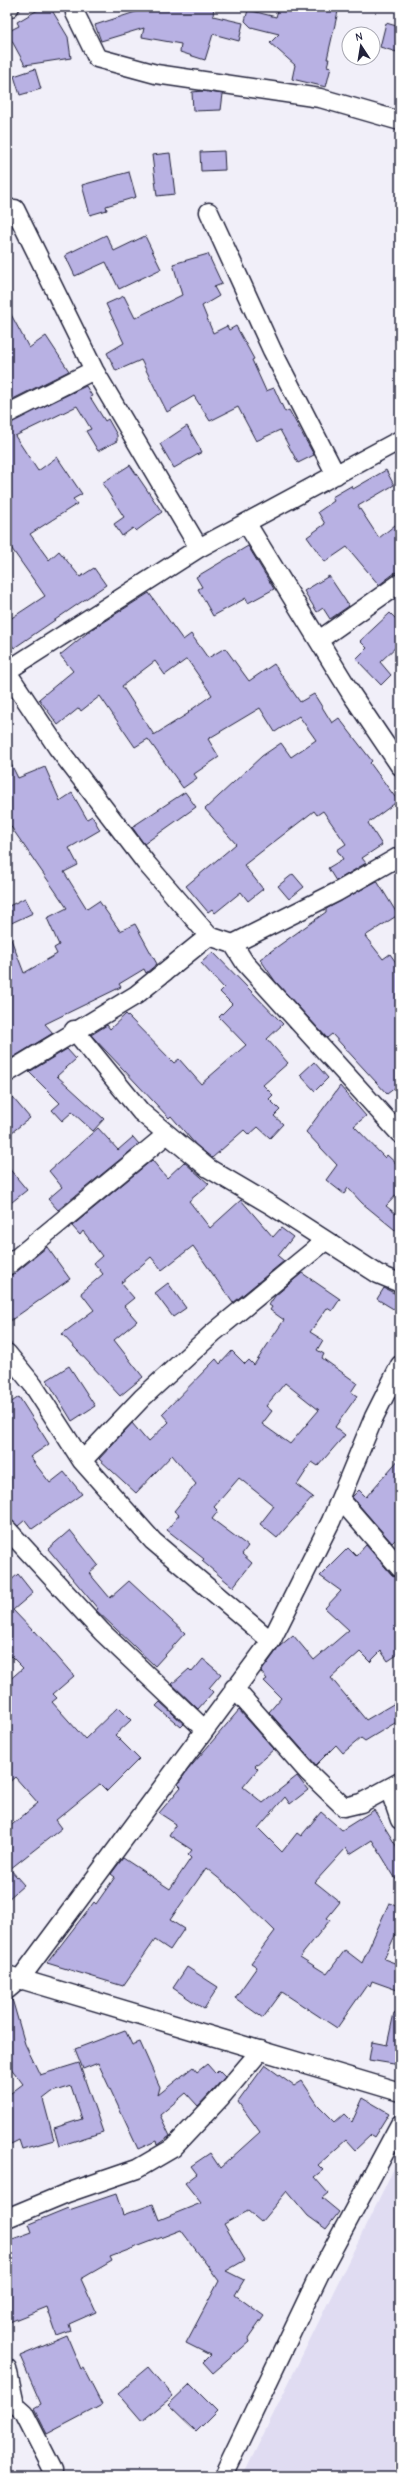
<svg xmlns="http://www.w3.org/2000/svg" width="407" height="2483" font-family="'Comic Neue',sans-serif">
  <rect width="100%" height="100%" fill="#f1eff9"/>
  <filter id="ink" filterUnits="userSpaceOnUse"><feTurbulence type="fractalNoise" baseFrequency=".025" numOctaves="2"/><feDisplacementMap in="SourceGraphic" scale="8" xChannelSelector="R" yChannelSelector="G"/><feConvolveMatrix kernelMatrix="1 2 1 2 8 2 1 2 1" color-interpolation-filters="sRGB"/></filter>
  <g filter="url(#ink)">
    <path fill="#e0dcf2" d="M400,2156V2476H243Z"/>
    <path fill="#b8b1e3" stroke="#22223b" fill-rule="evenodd" d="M43,7H50L68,37L71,58L25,65L7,32L19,26L17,22Z
      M151,7H214L213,16L243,23L239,41L213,34L205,60L180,52L181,44L142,37L144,28L101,41L95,25Z
      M279,7H339L327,59H329L327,66L331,67L326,87L292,79L295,65L270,43L279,34L251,27L245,21L248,10L276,17Z
      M386,23L400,27V53L380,47Z
      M35,69L41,89L20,95L14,76Z
      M203,91L223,94L221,110L193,111L192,92Z
      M224,151L225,170L201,171L200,152Z
      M170,153L175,194L157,196L152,155Z
      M129,172L136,197L106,206L107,210L90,215L82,185Z
      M106,235L114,251L145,236L161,269L119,289L106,262L75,276L65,255Z
      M208,254L222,284L214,287L219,296L202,306L213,333L227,326L229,330L236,326L254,359L252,360L266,391L274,388L285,412L289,410L314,455L298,463L280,430L256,441L238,407L210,421L194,396L167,412L141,360L116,371L107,353L124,343L106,304L124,296L135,318L182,295L173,264Z
      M7,307L29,348L46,336L69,371L7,402Z
      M86,386L92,396L90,397L105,421L108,419L117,435V441L98,451L86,431L91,429L77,406L15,436L38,471L57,457L82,494L73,499L77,504L30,534L49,560L59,551L80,577L94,568L106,585L14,648L7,638V621L45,596L7,542V424Z
      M187,426L202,452L174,468L160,444Z
      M130,465L162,512L136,531L133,528L122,536L114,524L124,517L102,483Z
      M386,470L394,485L358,506L379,538L400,521V569L379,585L347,547L325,562L307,537L325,524L318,512L334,501L332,497L351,486L353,489Z
      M248,546L274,589L248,603L246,598L213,616L198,589L202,587L196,577Z
      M329,576L349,606L330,619L323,608L317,612L304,591Z
      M149,593L183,640L191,634L208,658L225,648L249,681L274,664L300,702L314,694L332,723L339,718L372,761L370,763L398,801L368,823L382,845L362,858L366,863L336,881L328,868L343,859L337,850L346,844L323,811L317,815L314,811L244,865L263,889L248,901L241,892L215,913L212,909L208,912L186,886L236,844L205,809L262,756L281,743L291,757L316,740L299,716L275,732L260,708L208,739L219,757L194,774L197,778L183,788L148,739L135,747L100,696L81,711L79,708L58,725L39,699L73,671L60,655L92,629ZM187,659L212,695L188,712L189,713L154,735L122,686L155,661L165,675Z
      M390,613L400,623V643L380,662L391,675L381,685L356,659L367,648L360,641Z
      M7,756L18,778L45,767L60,801L72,793L87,819L92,816L100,830L69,848L78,865L64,872L87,909L99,901L120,931L135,924L157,964L146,973L144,969L119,984L121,987L45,1024L53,1033L7,1061V934H9L24,973L57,954L54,948L59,945L47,918L67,908L7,821Z
      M185,792L196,807L144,844L132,827Z
      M293,874L304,887L289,899L278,886Z
      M377,881L398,915L365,936L383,959L390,954L400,968V1084L387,1094L332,1034L327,1038L275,981L260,959L326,912V909Z
      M25,898L33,913L7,925V907Z
      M213,952L283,1024L267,1039L288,1063L263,1085L273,1095L269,1099L280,1110L274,1116L283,1124L270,1138L258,1127L249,1135L244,1130L212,1158L196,1145L171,1116L169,1118L91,1035L107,1025L110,1029L126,1014L174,1063L179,1059L201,1084L246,1045L219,1017L232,1004L220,992L224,988L201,963Z
      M67,1049L76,1059L57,1076L104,1119L93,1131L72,1112L62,1121L52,1110L60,1103L29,1072Z
      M314,1062L328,1078L315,1091L300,1075Z
      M340,1086L366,1116L354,1126L385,1158L387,1155L400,1167V1191L386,1206L400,1217V1234L362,1203L348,1188L344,1194L326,1180L337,1165L306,1132Z
      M7,1091L30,1118L7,1136Z
      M98,1128L118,1150L133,1137L139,1144L58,1210L48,1199L62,1187L49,1171Z
      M152,1160L167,1178L184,1162L209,1184L189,1201L210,1228L241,1200L273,1237L281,1228L293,1237L278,1256L284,1261L233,1303L193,1246L162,1270L151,1257L121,1283L134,1298L124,1306L137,1321L114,1340L143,1377L120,1396L62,1334L94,1310L81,1293L103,1274L94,1263L102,1256L83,1231L80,1235L72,1226Z
      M7,1166L27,1190L7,1206Z
      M47,1247L70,1279L7,1323V1276L14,1274Z
      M302,1273L340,1299L332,1311L327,1308L310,1332L323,1340L317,1350L324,1354L322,1358L357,1383L351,1392L357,1396L335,1427L345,1435L318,1466L312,1462L297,1485L313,1497L277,1538L260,1524L274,1506L239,1478L214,1507L218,1511L212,1519L248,1546L242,1554L252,1563L233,1587L202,1561L204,1559L167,1530L179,1515L174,1511L196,1484L172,1455L136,1493L99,1459L132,1423L148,1442L169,1422L162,1414L216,1359L220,1364L232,1351L245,1364L249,1360L254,1365L284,1320L270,1310L272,1307L269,1305L275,1296ZM285,1383L319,1410L290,1444L262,1424L272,1411L266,1406Z
      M168,1283L186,1308L173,1317L155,1293Z
      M384,1288L400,1296V1313L377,1299Z
      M69,1366L95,1406L72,1421L47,1380Z
      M19,1397L49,1444L30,1457L50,1483L64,1472L82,1494L32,1529L25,1520L18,1526L7,1519V1405Z
      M400,1458V1535L392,1543L352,1497L359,1490L366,1497Z
      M70,1530L98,1565L89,1573L110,1598L129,1581L185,1633L155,1666L96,1610L98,1609L48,1549Z
      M366,1545L392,1575L400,1578V1653L388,1661L381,1651L370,1662L360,1652L331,1678L366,1720L400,1700V1720L365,1741L361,1738L343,1753L336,1745L316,1765L269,1712L281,1698L264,1681L267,1679L261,1672L280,1646L293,1635L314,1660L349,1630L325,1608L341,1591L320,1576L348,1548L356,1556Z
      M18,1574L33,1593L13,1610L34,1632L35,1631L74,1676L53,1694L57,1698L52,1702L85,1739L118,1707L131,1720L115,1735L139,1759L107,1791L100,1784L56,1820L62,1828L10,1869L24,1885L7,1900V1829L38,1803L15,1777L7,1784V1682L23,1668L7,1652V1584Z
      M203,1659L221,1674L209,1688L213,1692L198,1709L172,1684L189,1669L192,1672Z
      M160,1702L184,1724L181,1727L156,1706Z
      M239,1710L274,1749L255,1766L258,1769L243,1787L263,1803L297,1776L308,1790L290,1804L285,1797L258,1828L282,1852L297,1833L301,1836L321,1812L342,1830L374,1810L400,1852V1886L372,1840L350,1854L346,1848L315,1882L340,1902L327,1918L330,1920L300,1957L327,1974L345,1950L362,1963L389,1903L400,1908V1925L384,1959L400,1965V1991L372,1981L370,1986L367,1985L337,2028L282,1992L263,2018L235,1998L257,1967L251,1963L275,1931L233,1890L206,1868L170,1920L184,1929L170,1950L155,1940L123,1986L47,1963L94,1902L96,1904L115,1877L111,1874L123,1858L170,1889L191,1858L188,1855L192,1850L169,1835L176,1824L159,1813L181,1787L178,1784L187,1771Z
      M187,1967L218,1987L204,2009L173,1988Z
      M12,1999L25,2044L40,2075L79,2063L103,2132L59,2146L54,2128L82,2119L71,2086L52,2092L43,2099L54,2140L22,2149L19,2140L7,2146V2096L23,2084L7,2063V2000Z
      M394,2013L400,2014V2065L369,2060L372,2042L387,2045Z
      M125,2030L132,2045L140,2042L160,2087L158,2095L193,2067L197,2072L207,2064L215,2073L218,2070L225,2077L198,2106L186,2093L160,2115L170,2136L157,2145L156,2141L138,2149L98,2063L83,2069L75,2049Z
      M265,2065L294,2086L302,2081L318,2105L335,2122L344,2114L352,2122L363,2098L389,2113L374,2137L371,2135L355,2150L346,2140L318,2165L323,2170L314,2177L328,2193L322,2198L339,2212L326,2229L308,2216L287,2191L261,2222L248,2211L224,2224L245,2260L226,2271L244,2280L235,2295L264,2316L248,2339L249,2342L213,2373L203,2362L210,2355L186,2343L219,2281L181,2230L110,2257L112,2261L81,2279L96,2312L69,2324L71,2331L57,2336L47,2307L7,2323V2241L32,2232L29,2224L68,2208L69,2210L116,2194L123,2215L153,2204L159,2220L201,2203L185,2183L197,2174L191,2166L210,2153L220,2168L260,2132L238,2102Z
      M67,2336L81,2369L83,2368L102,2405L47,2434L34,2408L41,2404L20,2356Z
      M149,2367L173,2396L142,2421L118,2393Z
      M190,2384L217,2411L196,2432L168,2405Z"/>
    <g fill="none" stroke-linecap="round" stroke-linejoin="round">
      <defs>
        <path id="street" d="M75,7V13L97,58L156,74L320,98L400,121
          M7,9L10,7
          M15,209L94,370L199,548
          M209,212L272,350L336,475
          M7,414L94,370
          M247,524L352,695L400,766
          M319,640L400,583
          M7,671L199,548L400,440
          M7,672L57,747L146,863L209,936L233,944L245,963L400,1134
          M233,944L337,892L400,856
          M74,1030L141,1112L208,1168L271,1205L378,1274L400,1283
          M7,1073L136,995L209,936
          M7,1266L166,1135
          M7,1353L33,1385L82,1461L153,1541L271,1641
          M82,1461L142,1398L213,1333L325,1241
          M340,1499L400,1568
          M7,1529L102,1632L205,1730
          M234,1688L308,1772L344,1807L361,1803L400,1782
          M389,1788L400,1820
          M10,1976L400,2092
          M7,1990L20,1979L271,1641L331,1521L374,1417L400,1365
          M7,2218L67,2193L137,2169L173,2148L221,2097L261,2050
          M7,2368L15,2405L24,2413L53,2470
          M223,2476L319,2275L400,2124"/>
      </defs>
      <use href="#street" stroke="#22223b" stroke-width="21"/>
      <use href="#street" stroke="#fff" stroke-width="18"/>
    </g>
  </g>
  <rect width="407" height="2483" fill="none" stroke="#fff" stroke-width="24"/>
  <rect x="12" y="12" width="383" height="2459" fill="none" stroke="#22223b" stroke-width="1.5" filter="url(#ink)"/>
  <g transform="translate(361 46) rotate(348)"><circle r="19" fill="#ffffff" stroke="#a7a7b1"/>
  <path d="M0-3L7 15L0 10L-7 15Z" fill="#22223b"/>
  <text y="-6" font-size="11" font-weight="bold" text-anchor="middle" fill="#22223b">N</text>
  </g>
</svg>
